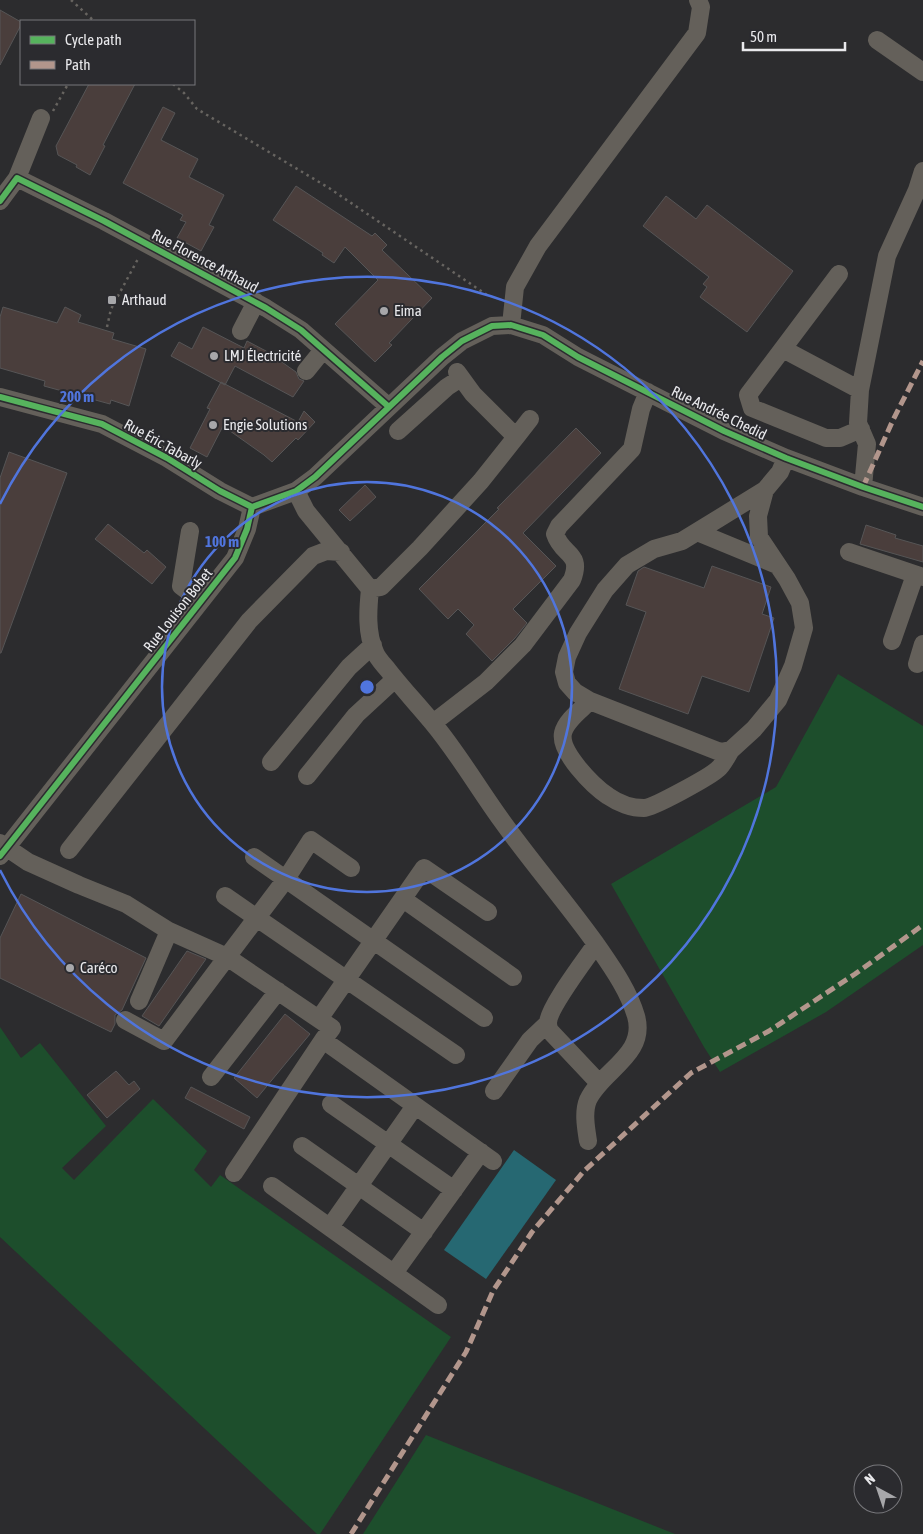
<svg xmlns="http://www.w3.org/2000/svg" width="923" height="1534" font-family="'Asap Condensed',sans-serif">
  <rect width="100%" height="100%" fill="#2c2c2e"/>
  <path fill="#1d4e2c" d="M838,674L923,726V945L826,1012L720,1072L704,1047L611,884L776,787Z
    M0,1027L21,1058L40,1043L106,1126L62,1168L74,1180L153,1099L207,1151L194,1170L211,1187L220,1175L451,1337L320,1534H317L0,1237Z
    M426,1435L675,1534H363Z"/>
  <path fill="#266872" d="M514,1150L556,1180L486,1279L444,1250Z"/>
  <path fill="#4a3e3c" stroke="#565556" d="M0,10L21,22V25L0,65Z
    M89,84H135L103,145L105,146L90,175L76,167L77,165L58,155L56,146Z
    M163,107L175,113L161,140L198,159L189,177L224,195L209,225L214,227L201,251L177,238L186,222L180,220L183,215L123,183Z
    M296,186L372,236L375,233L387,245L382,250L432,298L389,343L392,345L375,362L335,324L378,280L345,247L334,263L322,255L323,253L273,220Z
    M666,196L696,219L707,205L793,271L747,332L700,297L707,287L703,284L709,277L643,226Z
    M3,307L57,323L65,307L81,315L78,322L114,333L112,339L146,349L129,406L111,400L110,404L44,386L45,381L0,368V317Z
    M203,327L244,348L247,341L266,351L296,372L299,379L304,381L293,397L235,366L225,385L171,356L179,342L192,349Z
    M221,382L298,422L304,411L315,422L298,440L296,438L272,462L264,455L223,426L207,457L190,448L210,409L207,408Z
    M576,428L601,453L523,533L556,566L513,609L527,623L515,638L492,661L466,634L474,625L458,609L448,619L419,589L499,509L497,508Z
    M9,452L67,473L1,653H0V478Z
    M365,485L376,497L350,521L339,510Z
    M108,524L144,553L147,550L166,567L152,584L95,539Z
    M866,525L896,535L895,538L923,546V562L860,544Z
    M712,566L771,587L762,614L774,618L749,692L702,676L688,714L619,689L646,612L626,605L638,571L644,567L704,588Z
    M21,894L146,958L122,1010L115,1015V1024L111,1032L0,978V938Z
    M187,951L206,959L159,1026L142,1016Z
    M285,1014L310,1034L257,1098L234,1078Z
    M116,1071L129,1085L134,1081L140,1089L107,1118L87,1095Z
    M191,1087L250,1117L244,1129L185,1098Z"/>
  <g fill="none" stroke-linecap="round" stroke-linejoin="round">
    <path stroke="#676460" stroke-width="2.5" stroke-dasharray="2.5 4" stroke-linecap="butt" d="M71,0L94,21
      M173,84L184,93L197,109L329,188L490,297
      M53,111L68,84
      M107,327L111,309L139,257"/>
    <path stroke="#64605a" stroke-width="18" d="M877,40L923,72
      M17,178L41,118
      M0,201L17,178L104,221L266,308L301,330L389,407
      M839,274L748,395L752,408L826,438H840L861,429
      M511,325L515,287L538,246L697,33L701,7L698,0
      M241,331L256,302
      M783,349L860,390
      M306,371L323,350
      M457,372L473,394L516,437L530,419
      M0,397L102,424L167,458L220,491L252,507
      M398,431L447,387L461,378
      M863,487L867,444L858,423L860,390L887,256L917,190L923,171
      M765,490L758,516L759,537L787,579L800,603L804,628L793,666L778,700L754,729L731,750L720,752L590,701L575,692L567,683L564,672L567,657L578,633L605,590L627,565L654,549L682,541L765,490L780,472L786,458
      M296,491L306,511L370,589L381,587L420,548L481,481L516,437
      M252,507L296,491L315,477L442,357L462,341L492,326L511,325L543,335L578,357L724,431L786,458L863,487L923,507
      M190,531L181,586L201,601
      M697,532L777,565
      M849,552L923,577
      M370,589C368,609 366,633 375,652C377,658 384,665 388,670C402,688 418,705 432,722C458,753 478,788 502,821C532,863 566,902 596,944C611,966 628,989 636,1016C647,1055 602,1070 588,1100C583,1112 586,1128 588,1141
      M892,641L915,575
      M917,664L923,644
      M590,701C581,710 566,720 563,733C559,752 593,786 608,796C618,803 632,808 644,808C653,808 711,776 718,769C723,765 727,756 731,750
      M433,723L486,682L523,645L572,580C583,552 562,556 555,534L559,526L632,449L641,409L648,392
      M271,762L349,667L373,645
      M307,776L356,715L395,679
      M0,843L28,862L79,885L126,904L169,931L139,1001
      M69,850L249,621L313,556L326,551L341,552
      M0,856L235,558L247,529L252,507
      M254,857L484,1018
      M225,896L456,1055
      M403,899L513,977
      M169,931L227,957L286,879L311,840L351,868
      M596,944C586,959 548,1008 548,1023C548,1026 549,1029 550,1031L599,1083
      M319,1019L424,868L488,912
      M125,1020L164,1041L227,957L332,1028L323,1040
      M211,1077L278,991
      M494,1091L530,1040L548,1023
      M331,1104L454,1190
      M302,1146L424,1232
      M234,1173L323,1040L493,1161
      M272,1186L438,1305
      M330,1227L415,1106
      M394,1273L481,1152"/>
    <path stroke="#b2968c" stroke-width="5" stroke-dasharray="10 5" stroke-linecap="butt" d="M863,487L893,420L923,361
      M351,1534L466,1352L493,1291L532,1232L584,1171L691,1073L769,1031L855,974L923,925"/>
    <defs>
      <path id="cycleway" d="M0,201L17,178L104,221L266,308L301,330L389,407
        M0,397L102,424L167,458L220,491L252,507
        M252,507L296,491L315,477L442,357L462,341L492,326L511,325L543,335L578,357L724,431L786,458L863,487L923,507
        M0,856L235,558L247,529L252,507"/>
    </defs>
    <use href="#cycleway" stroke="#2b2b2f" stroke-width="9"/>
    <use href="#cycleway" stroke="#56b35d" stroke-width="6"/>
  </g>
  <g fill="none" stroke="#5075dd" stroke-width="2.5">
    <circle cx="367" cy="687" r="205"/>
    <path d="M0 504A410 410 0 1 1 0 870"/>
  </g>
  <g fill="#a7a7aa" stroke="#2b2b2f" stroke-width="2">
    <rect x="107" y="295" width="10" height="10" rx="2.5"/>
    <circle cx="384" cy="311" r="5"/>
    <circle cx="214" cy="356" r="5"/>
    <circle cx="213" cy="425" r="5"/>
    <circle cx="70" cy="968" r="5"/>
  </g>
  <g text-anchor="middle" stroke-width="4" stroke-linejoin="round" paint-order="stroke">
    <g font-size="15" fill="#e9e9ec" stroke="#2b2b2f">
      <text transform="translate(205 261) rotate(28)" y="5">Rue Florence Arthaud</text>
      <text transform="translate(719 413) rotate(26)" y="5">Rue Andrée Chedid</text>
      <text transform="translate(163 444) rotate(29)" y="5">Rue Éric Tabarly</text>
      <text transform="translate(178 610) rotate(-52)" y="5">Rue Louison Bobet</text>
    </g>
    <g font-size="15" fill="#e9e9ec" stroke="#2b2b2f" text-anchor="start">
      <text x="122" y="305">Arthaud</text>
      <text x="394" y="316">Eima</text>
      <text x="224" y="361">LMJ Électricité</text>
      <text x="223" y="430">Engie Solutions</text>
      <text x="80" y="973">Caréco</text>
    </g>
  </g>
  <circle cx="367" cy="687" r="8" fill="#5075dd" stroke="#2b2b2f" stroke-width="2.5"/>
  <g font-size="15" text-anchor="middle" font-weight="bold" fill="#5075dd" stroke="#2b2b2f" stroke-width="4" stroke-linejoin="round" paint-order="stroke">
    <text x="77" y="402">200 m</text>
    <text x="222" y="547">100 m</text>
  </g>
  <rect x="20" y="20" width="175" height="65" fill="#2b2b2f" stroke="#77777b"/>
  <rect x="30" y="36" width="25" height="8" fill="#56b35d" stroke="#77777b"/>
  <text x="65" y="45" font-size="15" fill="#e9e9ec">Cycle path</text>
  <rect x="30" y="61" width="25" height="8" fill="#b2968c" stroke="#77777b"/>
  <text x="65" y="70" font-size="15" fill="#e9e9ec">Path</text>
  <g transform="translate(878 1489) rotate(320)"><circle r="24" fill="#2b2b2f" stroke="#77777b"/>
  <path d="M0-4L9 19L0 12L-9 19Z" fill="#a7a7aa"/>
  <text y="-8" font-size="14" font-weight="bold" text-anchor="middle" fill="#e9e9ec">N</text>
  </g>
  <path d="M743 42v8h102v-8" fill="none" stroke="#e9e9ec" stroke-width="2.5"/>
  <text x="750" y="42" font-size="15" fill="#e9e9ec" stroke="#2b2b2f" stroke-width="4" paint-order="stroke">50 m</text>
</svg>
